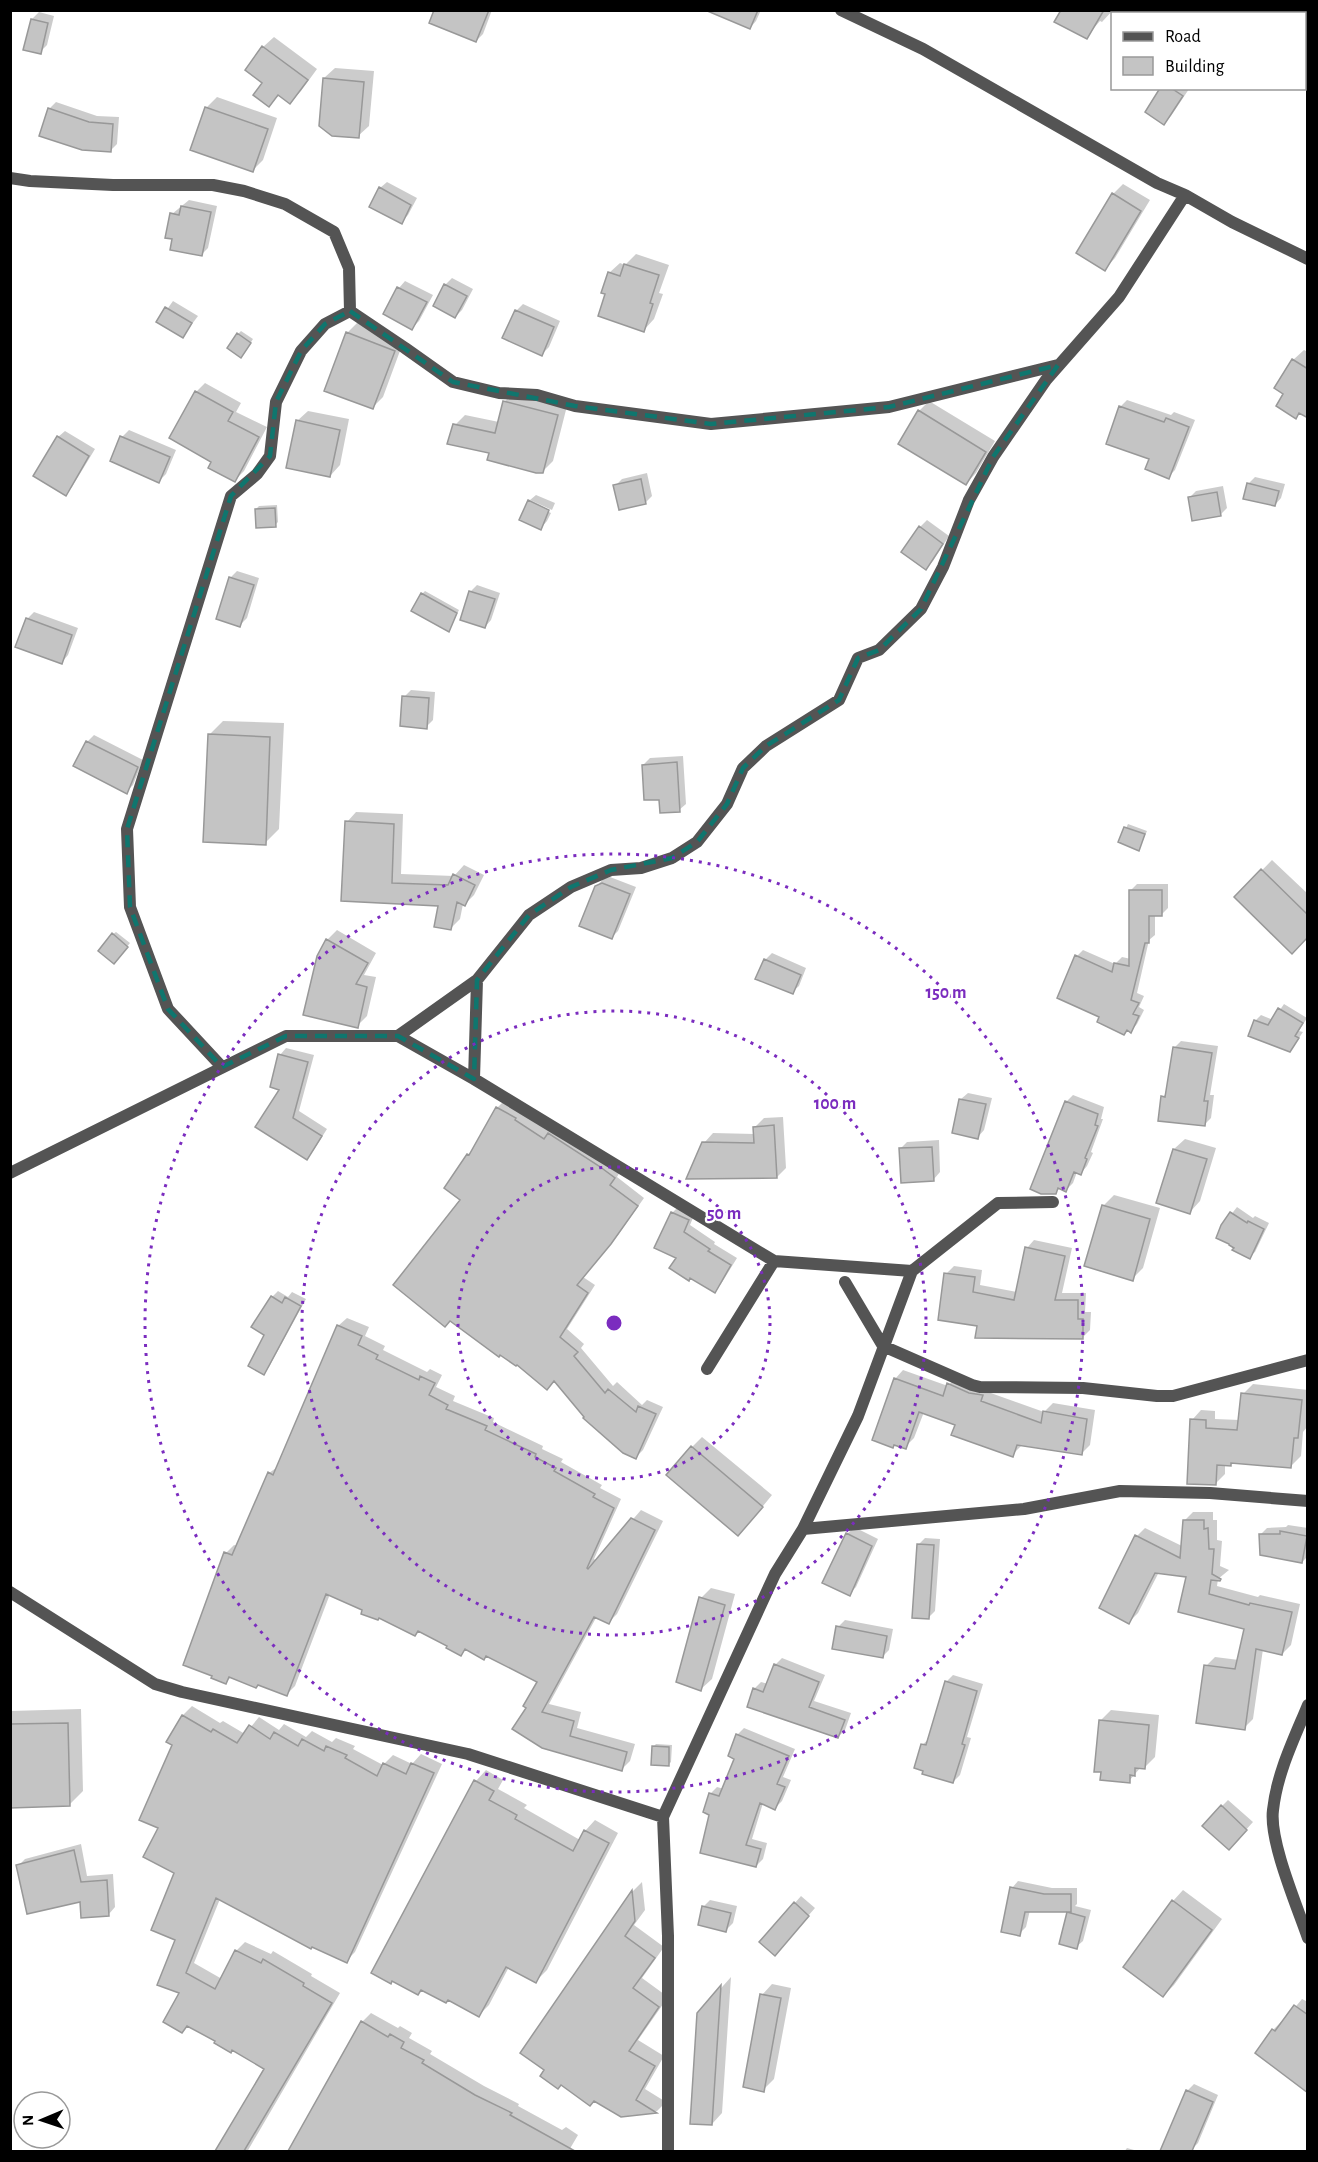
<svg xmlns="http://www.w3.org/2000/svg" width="1318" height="2162" font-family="'Alegreya Sans',sans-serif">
  <rect width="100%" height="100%" fill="#fff"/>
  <path fill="#0003" d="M436,10H492L483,34L476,41Z
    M731,10H761L756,21L750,28Z
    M1062,10H1113L1102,22L1100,21L1086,37Z
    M1184,10H1208L1207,14H1183Z
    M1270,10H1303L1302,14H1276Z
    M39,12L54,16L47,45L40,52L32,19Z
    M274,37L317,69L301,91L290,102L280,94L269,105L264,83L263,47Z
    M335,68L374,71L369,126L358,136L324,78Z
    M1162,88L1189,89L1171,116L1164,123Z
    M217,97L277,118L263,160L253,170L206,108Z
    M56,102L97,116L119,117L117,144L110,151L49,109Z
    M387,182L417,198L408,215L401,222L380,188Z
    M1123,184L1150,200L1115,258L1105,269L1113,194Z
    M189,200L217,206L208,248L201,255L174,238L172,214Z
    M636,254L669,265L659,293L663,294L654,319L644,330L607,293L609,273L620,263L625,265Z
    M452,278L473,289L462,310L455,317L445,285Z
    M405,281L433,295L419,321L412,328L385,313L399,288Z
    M173,301L198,316L183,336L158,322Z
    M523,304L560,321L549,347L542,354L516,311Z
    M358,322L404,340L383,397L373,407L347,333Z
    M241,331L253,339L244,353L238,334Z
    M1304,350L1308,352V416L1300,412L1295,417L1285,393L1293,360Z
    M205,383L241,403L236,412L267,427L244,471L235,480L213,461L171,437L196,392Z
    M514,392L567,406L553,461L543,471L491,452L455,425L465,415L499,422L504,402Z
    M1127,400L1171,415L1174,412L1195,420L1175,470L1168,477L1151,458L1120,407Z
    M929,401L995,441L976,473L966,484L919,411Z
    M308,411L349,419L340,465L330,476L297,421Z
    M129,430L176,450L166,474L159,481L122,437Z
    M65,431L95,449L72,487L65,494L58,437Z
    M647,473L652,496L645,503L615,486L622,479Z
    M1255,477L1285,484L1281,498L1275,505L1248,484Z
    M1223,486L1227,508L1220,515L1189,498L1196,491Z
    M536,495L555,503L552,510L530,500Z
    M530,500V503L551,513L547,521L541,528L529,501Z
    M277,505L278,522L275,525L256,509L259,506Z
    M927,520L949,536L933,561L926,568L920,527Z
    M237,571L259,578L247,618L240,625L230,578Z
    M477,585L500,593L491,620L485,627L470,592Z
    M425,591L459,610L449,630L422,594Z
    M34,612L78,628L68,655L62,662L27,619Z
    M411,690L435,692L433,720L426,727L404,697Z
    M223,721L284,723L279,829L265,843L209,735Z
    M94,735L143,760L133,785L126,792L87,742Z
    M683,756L686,804L679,810L661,798L643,765L650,758Z
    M356,812L403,814L401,874L454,876L464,865L484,875L474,895L465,904H463L460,919L450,929L440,905L343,900L347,822Z
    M1128,824L1147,831L1139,849L1120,841Z
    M1272,860L1308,894V936L1236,897Z
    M610,877L636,887L618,931L612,937L596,887L603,879Z
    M1137,884H1168V908L1162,914H1155V935L1149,940L1137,993L1144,996L1139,1007L1144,1010L1137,1024L1131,1031L1128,1029L1124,1033L1101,1016L1077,956L1083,950L1115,964L1122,957L1131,959L1130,891Z
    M337,930L376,953L364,975L376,977L367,1016L357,1026L327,940Z
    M116,932L130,943L117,959L113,934Z
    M772,953L806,968L799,986L792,992L765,960Z
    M1284,1004L1307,1018L1299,1031L1303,1032L1290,1051L1250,1035L1256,1020L1261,1015L1273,1020Z
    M1181,1041L1218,1046L1210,1095H1214L1211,1118L1205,1124L1163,1097L1167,1092L1174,1048Z
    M286,1048L314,1055L299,1111L327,1129L313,1151L307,1158L281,1089L280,1055Z
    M968,1093L992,1098L984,1130L978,1137L961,1099Z
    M1073,1095L1104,1107L1101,1119H1103L1091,1152L1093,1153L1087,1166L1081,1173L1077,1172L1073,1183L1066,1190L1060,1188L1055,1193L1066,1102Z
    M505,1100L621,1170L617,1177L644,1198L618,1235L583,1277L595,1285L567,1329L584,1344L581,1348L613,1386L617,1382L642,1405L647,1400L663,1407L643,1450L636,1457L462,1200L468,1155L474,1149L497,1108Z
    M783,1117L786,1168L777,1177L704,1143L713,1133L755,1134V1127L764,1118Z
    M1185,1139L1216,1148L1200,1201L1190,1212L1174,1149Z
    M939,1140L940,1172L934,1179L900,1149L907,1142Z
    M1114,1195L1160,1208L1143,1268L1132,1279L1103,1206Z
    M679,1206L695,1213L690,1225L715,1242L714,1244L737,1258L721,1284L715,1291L678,1258L672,1213Z
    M1237,1207L1253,1218L1255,1216L1269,1223L1255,1252L1249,1257L1223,1225Z
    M1034,1240L1072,1248L1062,1293H1086L1085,1312H1091L1090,1330L1082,1338L978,1325L946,1274L954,1266L982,1270L980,1285L1017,1292L1027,1248Z
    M278,1291L288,1297L292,1292L306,1299L269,1367L263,1373L272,1297Z
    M347,1318L369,1327L365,1336L385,1346L383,1350L427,1372L430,1369L442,1375L436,1387L455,1396L453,1401L494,1418L493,1422L543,1446L542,1449L563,1459L561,1462L602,1485L600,1488L621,1499L594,1559L597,1561L641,1510L663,1521L617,1614L609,1622L597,1616L549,1704L581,1712L577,1728L635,1744L630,1761L622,1769L543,1747L528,1707L539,1681L487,1655L483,1659L467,1649L461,1654L449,1645L419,1630L415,1634L330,1594L295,1686L287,1694L232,1676L226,1682V1553L234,1545L238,1546L269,1473L279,1466L338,1326Z
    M903,1370L948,1386L957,1375L988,1392L1044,1412L1053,1403L1095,1410L1090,1445L1081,1454L1022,1445L1012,1455L956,1424L924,1412L914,1438L905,1447L895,1379Z
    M1253,1384L1308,1390L1307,1427L1303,1432L1301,1456L1291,1466L1234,1461L1231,1465L1225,1464V1474L1215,1484L1192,1420L1201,1410L1215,1411V1419L1240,1420L1243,1394Z
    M702,1437L772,1495L749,1523L692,1447Z
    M1193,1512H1213V1520H1217V1540L1222,1541L1220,1566L1229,1570L1218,1579L1217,1586L1258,1597L1260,1595L1300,1604L1291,1645L1282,1654L1263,1649L1253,1719L1244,1728L1206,1666L1215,1657L1239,1660L1246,1628L1188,1576L1159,1572L1138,1613L1129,1622L1137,1536L1145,1528L1182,1546L1184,1521Z
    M1288,1525L1308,1528V1556L1302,1562L1260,1535L1267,1528L1286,1527Z
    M854,1527L878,1539L856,1587L849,1594L847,1534Z
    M925,1538L940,1539L935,1611L929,1617L918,1545Z
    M711,1588L735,1594L712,1679L701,1689V1598Z
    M845,1620L893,1629L889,1650L882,1657L838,1627Z
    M782,1658L825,1675L814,1701L851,1713L845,1730L838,1737L754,1689L761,1682L768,1684L775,1665Z
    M953,1675L983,1684L967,1737L971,1738L960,1775L953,1782L922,1745L930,1738L946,1682Z
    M192,1706L220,1723L223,1721L245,1734L259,1717L279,1730L284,1724L306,1737L312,1731L332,1742L336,1738L355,1746L353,1749L383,1765L393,1755L412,1764L421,1754L442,1764L355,1952L346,1961L220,1899L194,1963L222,1979L236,1951L245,1942L271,1954L273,1951L312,1974L311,1976L340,1993L247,2152H217L266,2068L188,2025L182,2032L177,1939L176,1873L160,1828L174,1745L168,1741L183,1715Z
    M81,1709L83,1791L69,1805L10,1806V1711Z
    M1111,1710L1159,1715L1155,1757L1145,1767H1141L1129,1781L1100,1721Z
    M744,1728L795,1749L783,1777L791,1780L782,1801L775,1808L763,1803L752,1839L767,1843L763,1859L756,1866L711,1814L710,1794L717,1787L724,1789L736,1758L737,1735Z
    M656,1744L672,1745L671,1762L668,1765L653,1747Z
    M486,1770L503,1780L498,1789L527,1805L524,1808L580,1840L585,1831L595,1820L618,1833L547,1970L536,1981L509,1967L489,2005L479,2015L476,1781Z
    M1228,1800L1253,1822L1235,1842L1222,1806Z
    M81,1844L87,1876L113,1874L115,1907L109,1914L18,1866L25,1859Z
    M1018,1881L1052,1888H1077V1904L1075,1906L1091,1910L1083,1941L1076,1947L1068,1913L1070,1911L1030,1910L1026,1927L1019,1934L1012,1888Z
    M642,1882L645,1910L634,1925L664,1947L642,1978L668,1997L638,2040L664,2056L645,2089L666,2102L657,2111L622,2116L561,2084L546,2070L522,2053L633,1891Z
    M1183,1890L1222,1919L1174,1985L1163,1996L1173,1901Z
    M801,1896L815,1908L781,1947L761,1942Z
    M710,1900L737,1906L733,1923L726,1930L703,1907Z
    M731,1977L722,2113L712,2124L698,2014Z
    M772,1984L791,1988L774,2079L763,2090L762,1995Z
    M1302,1999L1308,2002V2091L1273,2030L1281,2022L1282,2023Z
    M371,2013L398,2028L400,2026L412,2033L409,2038L432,2051L430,2054L484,2086L519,2104L518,2106L562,2130L566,2127L578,2135L568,2152H289L362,2022Z
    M1194,2084L1218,2095L1198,2143L1191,2150L1187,2091Z
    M1127,2148L1141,2152H1124Z"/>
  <path fill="#c4c4c4" stroke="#989898" stroke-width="1.5" d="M434,10H489L476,42L429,23Z
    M705,10H758L750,29Z
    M1061,10H1104L1087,39L1054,22Z
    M31,19L48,23L41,54L23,50Z
    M262,46L308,80L290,104L278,95L269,107L253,95L262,83L245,70Z
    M323,78L364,82L359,138L332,136L319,126Z
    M1160,88H1171L1183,96L1164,125L1145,112Z
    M205,107L268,129L253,172L190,150Z
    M48,108L89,122L113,124L111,152L82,150L39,136Z
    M379,187L411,205L402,224L369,207Z
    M1112,193L1141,211L1105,271L1076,253Z
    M181,206L211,212L202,256L170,250L172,239L165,238L170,213L179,215Z
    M624,264L659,275L650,303L653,304L644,332L598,316L605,294L601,293L608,272L620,276Z
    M444,284L467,296L455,318L433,306Z
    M397,287L427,302L412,330L383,314Z
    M165,307L192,323L183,338L156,322Z
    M515,310L554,327L542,356L502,338Z
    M346,332L395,351L373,409L324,391Z
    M237,333L251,343L241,358L227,348Z
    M1292,359L1308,369V418L1299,413L1296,419L1276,406L1283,394L1274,388Z
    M195,391L233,412L228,421L259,437L235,482L208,468L211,462L169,438Z
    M503,401L558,415L543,473H536L487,460L489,453L447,444L453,424L495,433Z
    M1119,406L1164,422L1166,418L1189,427L1169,479L1145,469L1149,459L1106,444Z
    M918,410L986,452L966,485L898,444Z
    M296,420L340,430L330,477L286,468Z
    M57,436L89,456L66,496L33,476Z
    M120,436L170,457L159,483L110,461Z
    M641,479L646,504L619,510L613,485Z
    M1247,483L1279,491L1275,506L1243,499Z
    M1217,492L1221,516L1192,521L1188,497Z
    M528,500L549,510L541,530L519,520Z
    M275,508L276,527L256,528L255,509Z
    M919,526L943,544L926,570L901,552Z
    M229,577L254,585L240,627L216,619Z
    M469,591L495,599L485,628L460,620Z
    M421,593L457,613L449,632L411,611Z
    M26,618L72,635L62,664L15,647Z
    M402,696L429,698L427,729L400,726Z
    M208,734L270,737L266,845L203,842Z
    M86,741L138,767L127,794L73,766Z
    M677,762L680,812L660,813L659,800H644L642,765Z
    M345,821L394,824L392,883L448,885L453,874L475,885L465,906L457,902L451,930L434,927L438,906L341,901Z
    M1124,827L1145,834L1139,851L1118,842Z
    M1261,869L1308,915V937L1292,954L1234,897Z
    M602,883L630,894L612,939L579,926L595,886Z
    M1129,890H1162V916H1149V943H1145L1131,1000L1139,1003L1133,1014L1139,1016L1131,1033L1127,1030L1124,1035L1097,1022L1099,1017L1057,998L1075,955L1112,972L1114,963L1129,966Z
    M112,933L128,947L114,964L98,951Z
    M326,939L368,963L356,984L367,987L358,1028L303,1015L317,956Z
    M764,959L801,975L793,994L755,979Z
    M1278,1008L1303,1023L1295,1036L1299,1038L1290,1052L1248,1036L1254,1020L1268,1025Z
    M1173,1047L1212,1053L1204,1101H1208L1205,1126L1158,1121L1161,1096L1165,1097Z
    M278,1054L308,1062L293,1118L322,1136L307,1160L255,1127L279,1090L270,1087Z
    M959,1099L986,1104L978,1139L952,1133Z
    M1065,1101L1098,1114L1095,1125L1098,1126L1085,1158L1087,1159L1081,1175L1074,1172L1066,1192L1058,1188L1056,1194H1041L1030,1189Z
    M496,1107L516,1118L515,1120L544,1139L548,1133L599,1166L615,1178L610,1185L638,1206L611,1244L577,1285L588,1293L560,1337L578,1352L574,1356L605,1393L608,1389L636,1412L638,1406L656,1414L636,1459L623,1453L583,1418L584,1417L554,1381L547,1390L517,1365L516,1366L500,1355L499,1357L450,1321L445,1327L393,1285L460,1200L444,1188L467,1154L469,1155Z
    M774,1125L777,1178L686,1179L702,1142L754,1143L753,1127Z
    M932,1147L934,1181L901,1183L899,1148Z
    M1173,1149L1207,1159L1190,1214L1156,1203Z
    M1102,1205L1150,1219L1133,1281L1084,1266Z
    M671,1212L689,1220L684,1232L710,1249L708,1251L731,1265L715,1293L690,1278L689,1281L669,1268L676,1258L654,1248Z
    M1230,1212L1247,1223L1248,1221L1264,1229L1250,1259L1232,1250L1234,1248L1229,1245V1244L1216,1238L1221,1225Z
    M1025,1247L1065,1256L1055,1300H1078V1319H1083V1339L975,1338L977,1326L938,1320L944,1273L975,1277L973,1292L1014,1300Z
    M271,1296L282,1303L285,1297L301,1306L264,1375L248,1366L264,1335L251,1327Z
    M337,1325L362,1336L358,1345L378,1355L376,1359L419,1380L420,1376L435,1383L429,1395L448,1405L446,1409L487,1426L485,1430L536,1454L535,1457L556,1468L554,1471L595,1494L593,1497L614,1508L587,1568L588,1569L631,1518L655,1530L609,1624L594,1617L542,1712L574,1721L570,1736L627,1752L622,1771L542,1748L512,1729L526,1708L523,1706L537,1682L486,1656L484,1660L465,1649L461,1656L446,1648L447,1646L418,1631L415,1636L379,1618L378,1620L361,1614L362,1610L326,1594L287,1696L258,1685L256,1688L229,1677L226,1684L211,1678L212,1676L183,1665L224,1552L232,1555L268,1472L273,1475Z
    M894,1378L943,1396L947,1383L969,1393L983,1395L981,1401L1041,1423L1043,1411L1087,1419L1082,1455L1017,1445L1013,1457L951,1435L955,1425L919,1412L906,1449L894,1445L893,1448L872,1440Z
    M1241,1393L1302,1400L1298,1438H1294L1291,1468L1231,1463V1466L1217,1465L1216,1485L1187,1484L1190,1419L1206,1420V1428L1237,1430Z
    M691,1446L763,1507L738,1536L666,1475Z
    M1183,1520H1204V1529L1208,1528L1209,1549H1214L1212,1574L1221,1579L1220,1581L1211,1580L1209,1594L1249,1605L1250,1603L1292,1612L1282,1655L1256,1649L1245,1730L1196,1723L1204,1665L1235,1669L1244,1629L1178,1612L1186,1577L1155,1573L1129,1624L1099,1608L1135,1535L1180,1558Z
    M1280,1531L1307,1536L1302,1563L1260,1555L1259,1534H1280Z
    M846,1533L872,1546L850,1596L822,1583Z
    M917,1544L934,1545L929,1619L912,1618Z
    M699,1597L725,1605L701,1691L676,1682Z
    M836,1626L887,1636L883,1658L832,1649Z
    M774,1664L819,1682L809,1707L845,1720L838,1738L747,1707L753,1688L763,1692Z
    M945,1681L977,1691L962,1744L965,1745L953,1783L922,1774L923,1771L914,1768L921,1744L926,1745Z
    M182,1715L211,1732L213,1729L237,1743L249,1725L270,1739L274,1732L298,1746L302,1739L324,1751L326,1746L347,1755L345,1758L377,1776L383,1763L406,1774L411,1763L434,1773L347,1963L312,1947L311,1949L216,1898L186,1973L215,1989L235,1950L261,1963L263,1959L304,1983L303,1986L332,2003L244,2151H215L264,2069L232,2050L231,2053L214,2043L215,2041L187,2026L182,2033L163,2022L179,1993L157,1985L175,1940L151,1930L174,1873L143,1857L158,1828L139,1820L172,1745L166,1742Z
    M1099,1720L1149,1725L1145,1769L1135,1768V1776L1130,1775V1783L1100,1780L1101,1772H1094Z
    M68,1723L70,1806L10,1808V1724Z
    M736,1734L789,1756L777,1784L785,1787L775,1810L760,1803L746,1845L761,1849L756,1867L700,1853L709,1815L703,1812L709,1793L719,1796L734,1759L728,1756Z
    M652,1746L669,1747V1766L651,1765Z
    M474,1780L494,1791L489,1800L517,1815L515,1819L573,1851L584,1830L609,1843L536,1983L506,1967L479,2017L448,2000L446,2003L421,1990L418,1995L392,1981L391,1984L371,1973Z
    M1221,1805L1247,1830L1229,1850L1202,1826Z
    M74,1850L81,1882L107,1880L109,1916L81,1918L80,1902L27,1914L16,1865Z
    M1010,1887L1044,1894H1071V1912H1025L1020,1936L1001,1932Z
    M632,1890L635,1921L625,1936L655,1958L633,1988L659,2007L629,2051L655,2066L636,2100L657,2113L621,2117L594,2101L590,2106L561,2085L558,2089L540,2076L544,2070L520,2053Z
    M1172,1900L1212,1930L1163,1997L1123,1967Z
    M794,1902L809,1916L775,1956L759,1942Z
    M702,1906L731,1913L726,1932L698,1925Z
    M1067,1912L1085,1917L1077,1949L1059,1944Z
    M721,1985L712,2125L690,2124L697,2013Z
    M760,1994L781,1998L764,2092L743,2087Z
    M1294,2005L1308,2015V2093L1255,2053L1272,2029L1275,2031Z
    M361,2021L388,2037L390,2034L404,2042L401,2048L424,2060L422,2063L475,2095L512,2113L510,2115L575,2151H288Z
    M1186,2090L1213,2102L1192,2151H1160Z"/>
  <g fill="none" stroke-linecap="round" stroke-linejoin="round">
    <path stroke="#545454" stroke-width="12" d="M841,10L923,49L1157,183L1185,195L1232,222L1308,259
      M10,178L30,181L113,185H213L244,191L285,204L334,232L349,268L350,311L405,348L453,382L499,393L537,395L575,406L711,424L889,407L1058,365
      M398,1036L477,980L529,915L571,887L611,870L641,868L672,858L697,842L727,804L743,768L766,746L839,700L858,658L879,650L921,609L943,567L969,500L993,457L1046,380L1119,297L1185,195
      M222,1067L168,1009L130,907L127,829L231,496L257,474L270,456L276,402L301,351L325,324L350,311
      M474,1079L477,980
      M10,1173L286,1036H398L474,1079L774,1261L912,1271
      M845,1282L883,1346L972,1385L980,1387L1083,1388L1157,1396H1173L1308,1360
      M707,1369L774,1261
      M803,1529L858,1416L912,1271L998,1203L1053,1202
      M10,1592L155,1684L182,1692L468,1754L663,1817
      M1308,1705C1294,1739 1277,1773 1273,1810C1269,1841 1297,1906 1308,1938
      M668,2152V1936L663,1817L775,1574L803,1529L1024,1509L1120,1491L1210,1493L1308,1501"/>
  </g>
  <path fill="none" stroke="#0f766e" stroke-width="4.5" stroke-dasharray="12 8" stroke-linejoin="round" d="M350,311L453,382L575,406L711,424L889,407L1058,365L993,457L921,609L879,650L858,658L839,700L766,746L743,768L727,804L697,842L672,858L611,870L571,887L529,915L477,980L474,1079L398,1036H286L222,1067L168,1009L130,907L127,829L231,496L270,456L276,402L301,351L325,324Z"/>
  <g fill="none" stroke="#7b2cbf" stroke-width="3" stroke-dasharray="3 6">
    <circle cx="614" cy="1323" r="156"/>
    <circle cx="614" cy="1323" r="312"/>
    <circle cx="614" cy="1323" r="469"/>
  </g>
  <circle cx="614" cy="1323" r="9" fill="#7b2cbf" stroke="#fff" stroke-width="3"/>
  <g font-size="18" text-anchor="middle" font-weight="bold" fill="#7b2cbf" stroke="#fff" stroke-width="4.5" stroke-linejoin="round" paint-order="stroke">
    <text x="946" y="998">150 m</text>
    <text x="835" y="1109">100 m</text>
    <text x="724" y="1219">50 m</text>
  </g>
  <rect width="1318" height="2162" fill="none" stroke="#000000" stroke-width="24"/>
  <rect x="1111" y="12" width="195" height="78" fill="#ffffff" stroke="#999999" stroke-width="1.5"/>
  <rect x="1123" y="32" width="30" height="9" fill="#545454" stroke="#999999" stroke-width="1.5"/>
  <text x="1165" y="42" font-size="18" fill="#000000">Road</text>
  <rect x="1123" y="57" width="30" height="18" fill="#c4c4c4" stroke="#999999" stroke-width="1.5"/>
  <text x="1165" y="72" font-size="18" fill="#000000">Building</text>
  <g transform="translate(42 2120) rotate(268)"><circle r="28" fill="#ffffff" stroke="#999999" stroke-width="1.5"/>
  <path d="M0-4.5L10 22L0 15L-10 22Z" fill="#000000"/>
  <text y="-9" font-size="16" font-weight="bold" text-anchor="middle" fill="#000000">N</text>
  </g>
</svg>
